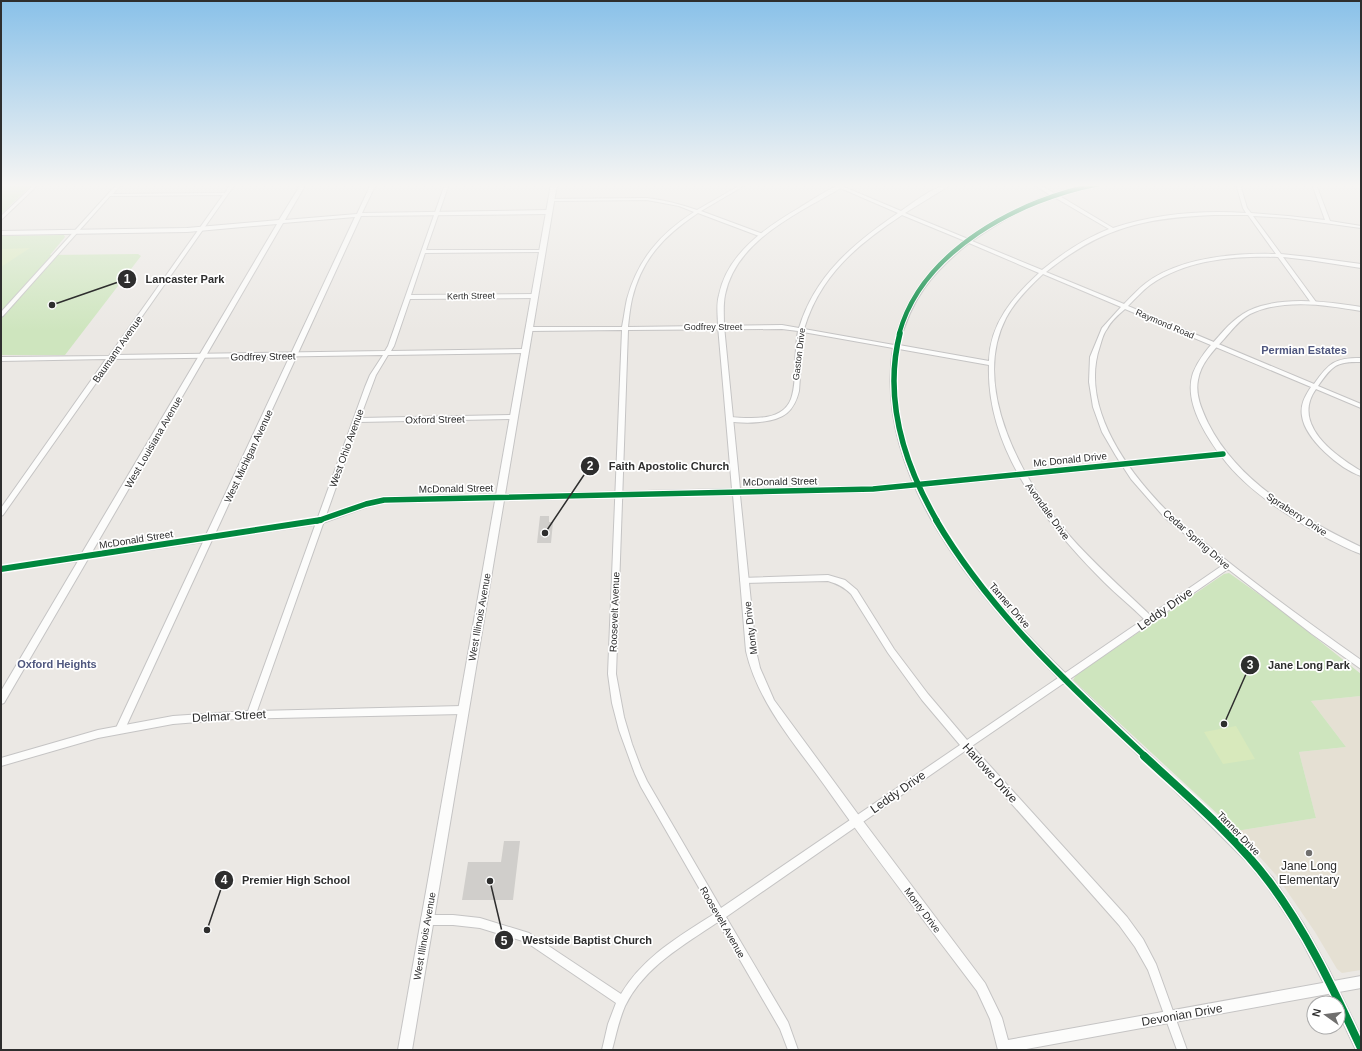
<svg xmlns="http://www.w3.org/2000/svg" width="1362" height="1051" font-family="Helvetica,sans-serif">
  <rect width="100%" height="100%" fill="#ebe8e4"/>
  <path fill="#e5e0d3" d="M1361,696V970L1342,973L1337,969L1315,932L1276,875L1236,831L1316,818L1299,752L1346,747L1311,701Z"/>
  <path fill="#cee5be" d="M1,184H33L1,214Z
    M64,235L65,237L50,255L138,254L141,256L65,355H1V236Z
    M1229,573L1277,607L1361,674V696L1311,701L1346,747L1299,752L1316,818L1236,831L1073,680L1076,675L1224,574Z"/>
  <path fill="#d8e9bc" d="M30,248L1,267V249Z
    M1236,726L1255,759L1223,764L1204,732Z"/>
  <path fill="#d0cecb" d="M540,516H549V522H553L551,543H537Z
    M504,841H520L513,900H462L468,862H501Z"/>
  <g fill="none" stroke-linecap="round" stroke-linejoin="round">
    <defs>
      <path id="minor" d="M35,184H39L1,220V216Z
        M117,184H121L113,194L225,193L231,184H235L115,355L385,351L388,346L445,184H449L426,250H542L544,251L542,252L425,253L411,295L535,294L538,296L535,298L410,299L394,346L391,351L525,349L528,351L525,353L388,355L376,375L360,418L513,415L516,417L513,419L359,422L257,711L462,706L465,707L466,710L465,713L462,714L235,719L173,724L98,738L1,766V758L98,730L173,716L248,711L365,387L370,375L383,355L113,359L3,515L1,516V508L106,359L1,361V357L109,356L223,195L110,196L3,316L1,317V312Z
        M742,184H747L701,211L763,234V236H759L698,213C664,236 642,258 632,299C630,308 629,317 628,327L782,325L799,328C815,275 854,243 898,213L831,184H837L901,211C914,202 937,184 952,184L905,213L968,239C994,221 1021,205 1050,195L1033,184H1038L1054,193C1069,189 1085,184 1101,184L1058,195L1113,228C1156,214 1201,210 1246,213L1243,208L1236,184H1240L1247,208L1251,213L1288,216L1325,220L1312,184H1316L1330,221L1361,226V228L1288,218L1253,216L1281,254L1309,257L1361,264V268L1309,260L1283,257L1316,302V304H1312L1278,257C1235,256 1187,259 1150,285C1142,291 1135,299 1128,306L1314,384C1329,363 1334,358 1361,358V362C1336,361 1332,366 1318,386L1361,404V408L1316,389C1291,424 1334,455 1361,471V476C1340,469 1305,439 1302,416C1300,405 1305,396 1311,387L1125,309C1118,315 1111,321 1107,329C1103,334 1102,340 1100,346C1079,407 1128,472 1169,513C1181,526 1197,536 1211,548C1259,587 1310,624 1361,660V669L1312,634L1228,569L1070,679L1223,824L1255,858L1273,878L1303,923L1329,970L1361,1036V1050H1356L1338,1012V1003H1334L1296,930L1266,885L1249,864L1208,823L1064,683L972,746L1127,917L1143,939L1156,964L1187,1050H1177L1148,970L1135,947L1119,925L965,751L726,917L788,1022L798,1050H788L780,1029L718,922C684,945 644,967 625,1006C619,1020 616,1035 612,1050H602L608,1024L616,1003L526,942L480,928L453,925H426L422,924L421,920L422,916L426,915H453L480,918L529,933L621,994C643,957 678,937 714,914L641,787L635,774L619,730L612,703L608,674L622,330L529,331L526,329L529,327H622C624,317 625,308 627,299C638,259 660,234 694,212L679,206L647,200L551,201L549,200V199L647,198C664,200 680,204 697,210ZM1054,197L1109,229C1084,239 1063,253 1042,270L972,241C998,223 1024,207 1054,197ZM902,215L965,241C929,270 906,298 894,345L804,329C820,275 857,245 902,215ZM1214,215H1248L1276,254C1234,253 1181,257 1146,283C1138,289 1131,297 1124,304L1046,272C1102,227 1144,218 1214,215ZM969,243L1039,273C1013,297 990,323 989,361L899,345C911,298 932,273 969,243ZM1043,274L1121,307L1102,328L1090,357L1089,382L1093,407L1102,432L1116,456L1131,479L1165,518L1223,565L1150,615C1122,588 1093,563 1068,534C1023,481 970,388 1006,318C1015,301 1029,287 1043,274ZM782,329L798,331C796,342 796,352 795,362C795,374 795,388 791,399C782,423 748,418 729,417L726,419L727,421C743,424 774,424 787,413C794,407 797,399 799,391L803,332L893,348C873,476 975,593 1058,678L967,740L928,694L894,649L857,590L845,580L828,575L741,578L740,580L741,582L744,583L828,581C838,584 844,587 851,594L888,653L922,700L960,745L721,908L647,781L641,768L632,744L624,717L616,674L628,330ZM899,349L989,365C986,450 1047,525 1104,582C1117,595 1131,606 1144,619L1065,673C981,590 880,476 899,349Z"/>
      <path id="tertiary" d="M301,184H306L285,220L357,214L371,184H376L362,213L549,210L552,212L549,214L361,216L215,534L319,518L363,502L384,497L732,489L718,326C718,316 716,305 719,295C727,254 765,228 799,208C812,200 825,191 839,185L842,187L841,188C797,214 736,240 725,295C723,305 724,316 724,326L740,489L873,486L1218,452C1203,431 1184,400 1193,373C1199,358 1209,347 1219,336C1231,322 1243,311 1261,306C1293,297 1328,302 1361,307V311C1326,305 1284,298 1250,314C1239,320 1232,330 1224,339C1213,351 1201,363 1198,380C1195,395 1202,410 1208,423C1238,483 1303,519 1361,547V554C1349,550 1337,543 1325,537C1289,517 1246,490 1222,457L873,492L740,495L756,651L760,668L774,700L860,817L985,983L1002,1018L1008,1040L1361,976V988L1021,1050H998L990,1019L977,991C926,923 874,856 825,786C795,744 758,703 746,651L733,495L384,503L367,507L320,524L212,540L124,731L121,733L118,731L116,728L203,542L88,559L4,703L1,704V691L78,561L1,572V566L82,553L277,224L187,232L1,235V231L187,228L279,220ZM355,217L206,535L92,552L283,223Z"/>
      <path id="secondary" d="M551,184H557L412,1050H398Z"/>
    </defs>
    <use href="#minor" stroke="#c5c4c4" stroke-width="2"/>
    <use href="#tertiary" stroke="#c5c4c4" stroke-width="2"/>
    <use href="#secondary" stroke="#c5c4c4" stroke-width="2"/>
    <use href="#minor" fill="#fcfcfb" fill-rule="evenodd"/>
    <use href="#tertiary" fill="#fcfcfb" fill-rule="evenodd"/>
    <use href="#secondary" fill="#fcfcfb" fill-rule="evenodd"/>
    <defs>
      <path id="cycleway-far3" d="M899,334C922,250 1020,199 1099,184"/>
      <path id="cycleway-far2" d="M900,333C883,399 904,464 937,521
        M317,521L366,504L384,500L873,489L1223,454"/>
      <path id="cycleway-far1" d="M936,520C990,612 1069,685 1146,757
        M1,569L321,520"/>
      <path id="cycleway" d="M1144,756C1187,796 1235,836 1270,883C1308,934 1334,991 1361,1048"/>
    </defs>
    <use href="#cycleway-far3" stroke="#fff" stroke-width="6"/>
    <use href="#cycleway-far2" stroke="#fff" stroke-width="8"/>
    <use href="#cycleway-far1" stroke="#fff" stroke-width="9"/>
    <use href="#cycleway" stroke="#fff" stroke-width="11"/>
    <use href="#cycleway-far3" stroke="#00873e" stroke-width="4.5"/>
    <use href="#cycleway-far2" stroke="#00873e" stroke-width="5.5"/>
    <use href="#cycleway-far1" stroke="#00873e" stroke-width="6"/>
    <use href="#cycleway" stroke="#00873e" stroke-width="8"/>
  </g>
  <linearGradient id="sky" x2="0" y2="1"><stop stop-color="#89c1e9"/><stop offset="0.56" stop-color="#f6f5f3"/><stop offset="1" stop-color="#f6f5f3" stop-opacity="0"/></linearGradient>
  <rect width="1362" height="331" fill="url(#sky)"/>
  <circle fill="#706f6e" stroke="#fff" stroke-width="1.5" cx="1309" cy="853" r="4"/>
  <g text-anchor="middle" stroke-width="3.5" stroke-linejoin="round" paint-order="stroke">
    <g font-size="9" fill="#2e2e2e" stroke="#fff">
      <text transform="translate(471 296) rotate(-1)" y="3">Kerth Street</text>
      <text transform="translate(1165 324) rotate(23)" y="3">Raymond Road</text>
      <text x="713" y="330">Godfrey Street</text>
      <text transform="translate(799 354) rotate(-83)" y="3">Gaston Drive</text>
    </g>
    <g font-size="10" fill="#2e2e2e" stroke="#fff">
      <text transform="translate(117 349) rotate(-55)" y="4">Baumann Avenue</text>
      <text transform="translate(263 356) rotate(-1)" y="4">Godfrey Street</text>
      <text transform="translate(435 419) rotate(-1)" y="4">Oxford Street</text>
      <text transform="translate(153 442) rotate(-60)" y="4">West Louisiana Avenue</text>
      <text transform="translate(346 448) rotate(-70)" y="4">West Ohio Avenue</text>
      <text transform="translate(248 456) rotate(-65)" y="4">West Michigan Avenue</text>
      <text transform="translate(1070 459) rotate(-6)" y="4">Mc Donald Drive</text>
      <text transform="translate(780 481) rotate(-1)" y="4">McDonald Street</text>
      <text transform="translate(456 488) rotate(-1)" y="4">McDonald Street</text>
      <text transform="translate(1048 511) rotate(54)" y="4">Avondale Drive</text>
      <text transform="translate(1297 514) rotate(33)" y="4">Spraberry Drive</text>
      <text transform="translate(136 539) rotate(-9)" y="4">McDonald Street</text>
      <text transform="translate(1197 539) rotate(41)" y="4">Cedar Spring Drive</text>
      <text transform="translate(1010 605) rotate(49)" y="4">Tanner Drive</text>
      <text transform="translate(614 612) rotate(-88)" y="4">Roosevelt Avenue</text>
      <text transform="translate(479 617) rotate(-80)" y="4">West Illinois Avenue</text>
      <text transform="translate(750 628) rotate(-97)" y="4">Monty Drive</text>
      <text transform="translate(1239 833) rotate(46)" y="4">Tanner Drive</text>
      <text transform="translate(923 910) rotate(53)" y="4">Monty Drive</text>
      <text transform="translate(723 922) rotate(60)" y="4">Roosevelt Avenue</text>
      <text transform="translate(424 936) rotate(-80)" y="4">West Illinois Avenue</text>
    </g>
    <g font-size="11" font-weight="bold" fill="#4e567e" stroke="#fff">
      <text x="1304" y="354">Permian Estates</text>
      <text x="57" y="668">Oxford Heights</text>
    </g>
    <g font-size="12" fill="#2e2e2e" stroke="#fff">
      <text transform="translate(1165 609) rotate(-35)" y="4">Leddy Drive</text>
      <text transform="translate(229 716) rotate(-3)" y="4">Delmar Street</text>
      <text transform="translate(990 773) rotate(48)" y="4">Harlowe Drive</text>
      <text transform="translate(898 792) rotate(-35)" y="4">Leddy Drive</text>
      <text transform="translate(1182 1015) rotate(-10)" y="4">Devonian Drive</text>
    </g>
    <g font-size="12" fill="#2e2e2e" stroke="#fff">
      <text x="1309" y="870">Jane Long<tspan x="1309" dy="14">Elementary</tspan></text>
    </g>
  </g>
  <path fill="none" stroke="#2e2e2e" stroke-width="1.5" d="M52 305L127 279M545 533L590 466M1224 724L1250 665M207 930L224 880M490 881L504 940"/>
  <g fill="#2e2e2e" stroke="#fff" stroke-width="1.5">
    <circle cx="52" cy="305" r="4"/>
    <circle cx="545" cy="533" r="4"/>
    <circle cx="1224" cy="724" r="4"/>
    <circle cx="207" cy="930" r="4"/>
    <circle cx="490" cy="881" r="4"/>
    <circle cx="127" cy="279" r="10"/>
    <circle cx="590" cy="466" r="10"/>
    <circle cx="1250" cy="665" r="10"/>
    <circle cx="224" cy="880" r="10"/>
    <circle cx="504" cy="940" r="10"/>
  </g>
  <g font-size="12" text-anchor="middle" font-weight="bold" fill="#fff">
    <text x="127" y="283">1</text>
    <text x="590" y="470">2</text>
    <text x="1250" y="669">3</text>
    <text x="224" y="884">4</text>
    <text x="504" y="945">5</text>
  </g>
  <g font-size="11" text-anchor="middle" font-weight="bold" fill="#2e2e2e" stroke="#fff" stroke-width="3.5" stroke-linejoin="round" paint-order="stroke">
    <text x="185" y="283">Lancaster Park</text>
    <text x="669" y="470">Faith Apostolic Church</text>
    <text x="1309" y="669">Jane Long Park</text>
    <text x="296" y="884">Premier High School</text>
    <text x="587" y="944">Westside Baptist Church</text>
  </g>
  <rect width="1362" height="1051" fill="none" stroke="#2e2e2e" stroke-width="4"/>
  <g transform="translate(1326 1015) rotate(284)"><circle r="19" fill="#ffffff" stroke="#ababab"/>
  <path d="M0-3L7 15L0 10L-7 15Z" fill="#706f6e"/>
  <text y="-6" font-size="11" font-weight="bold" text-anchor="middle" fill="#2e2e2e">N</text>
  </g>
</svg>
